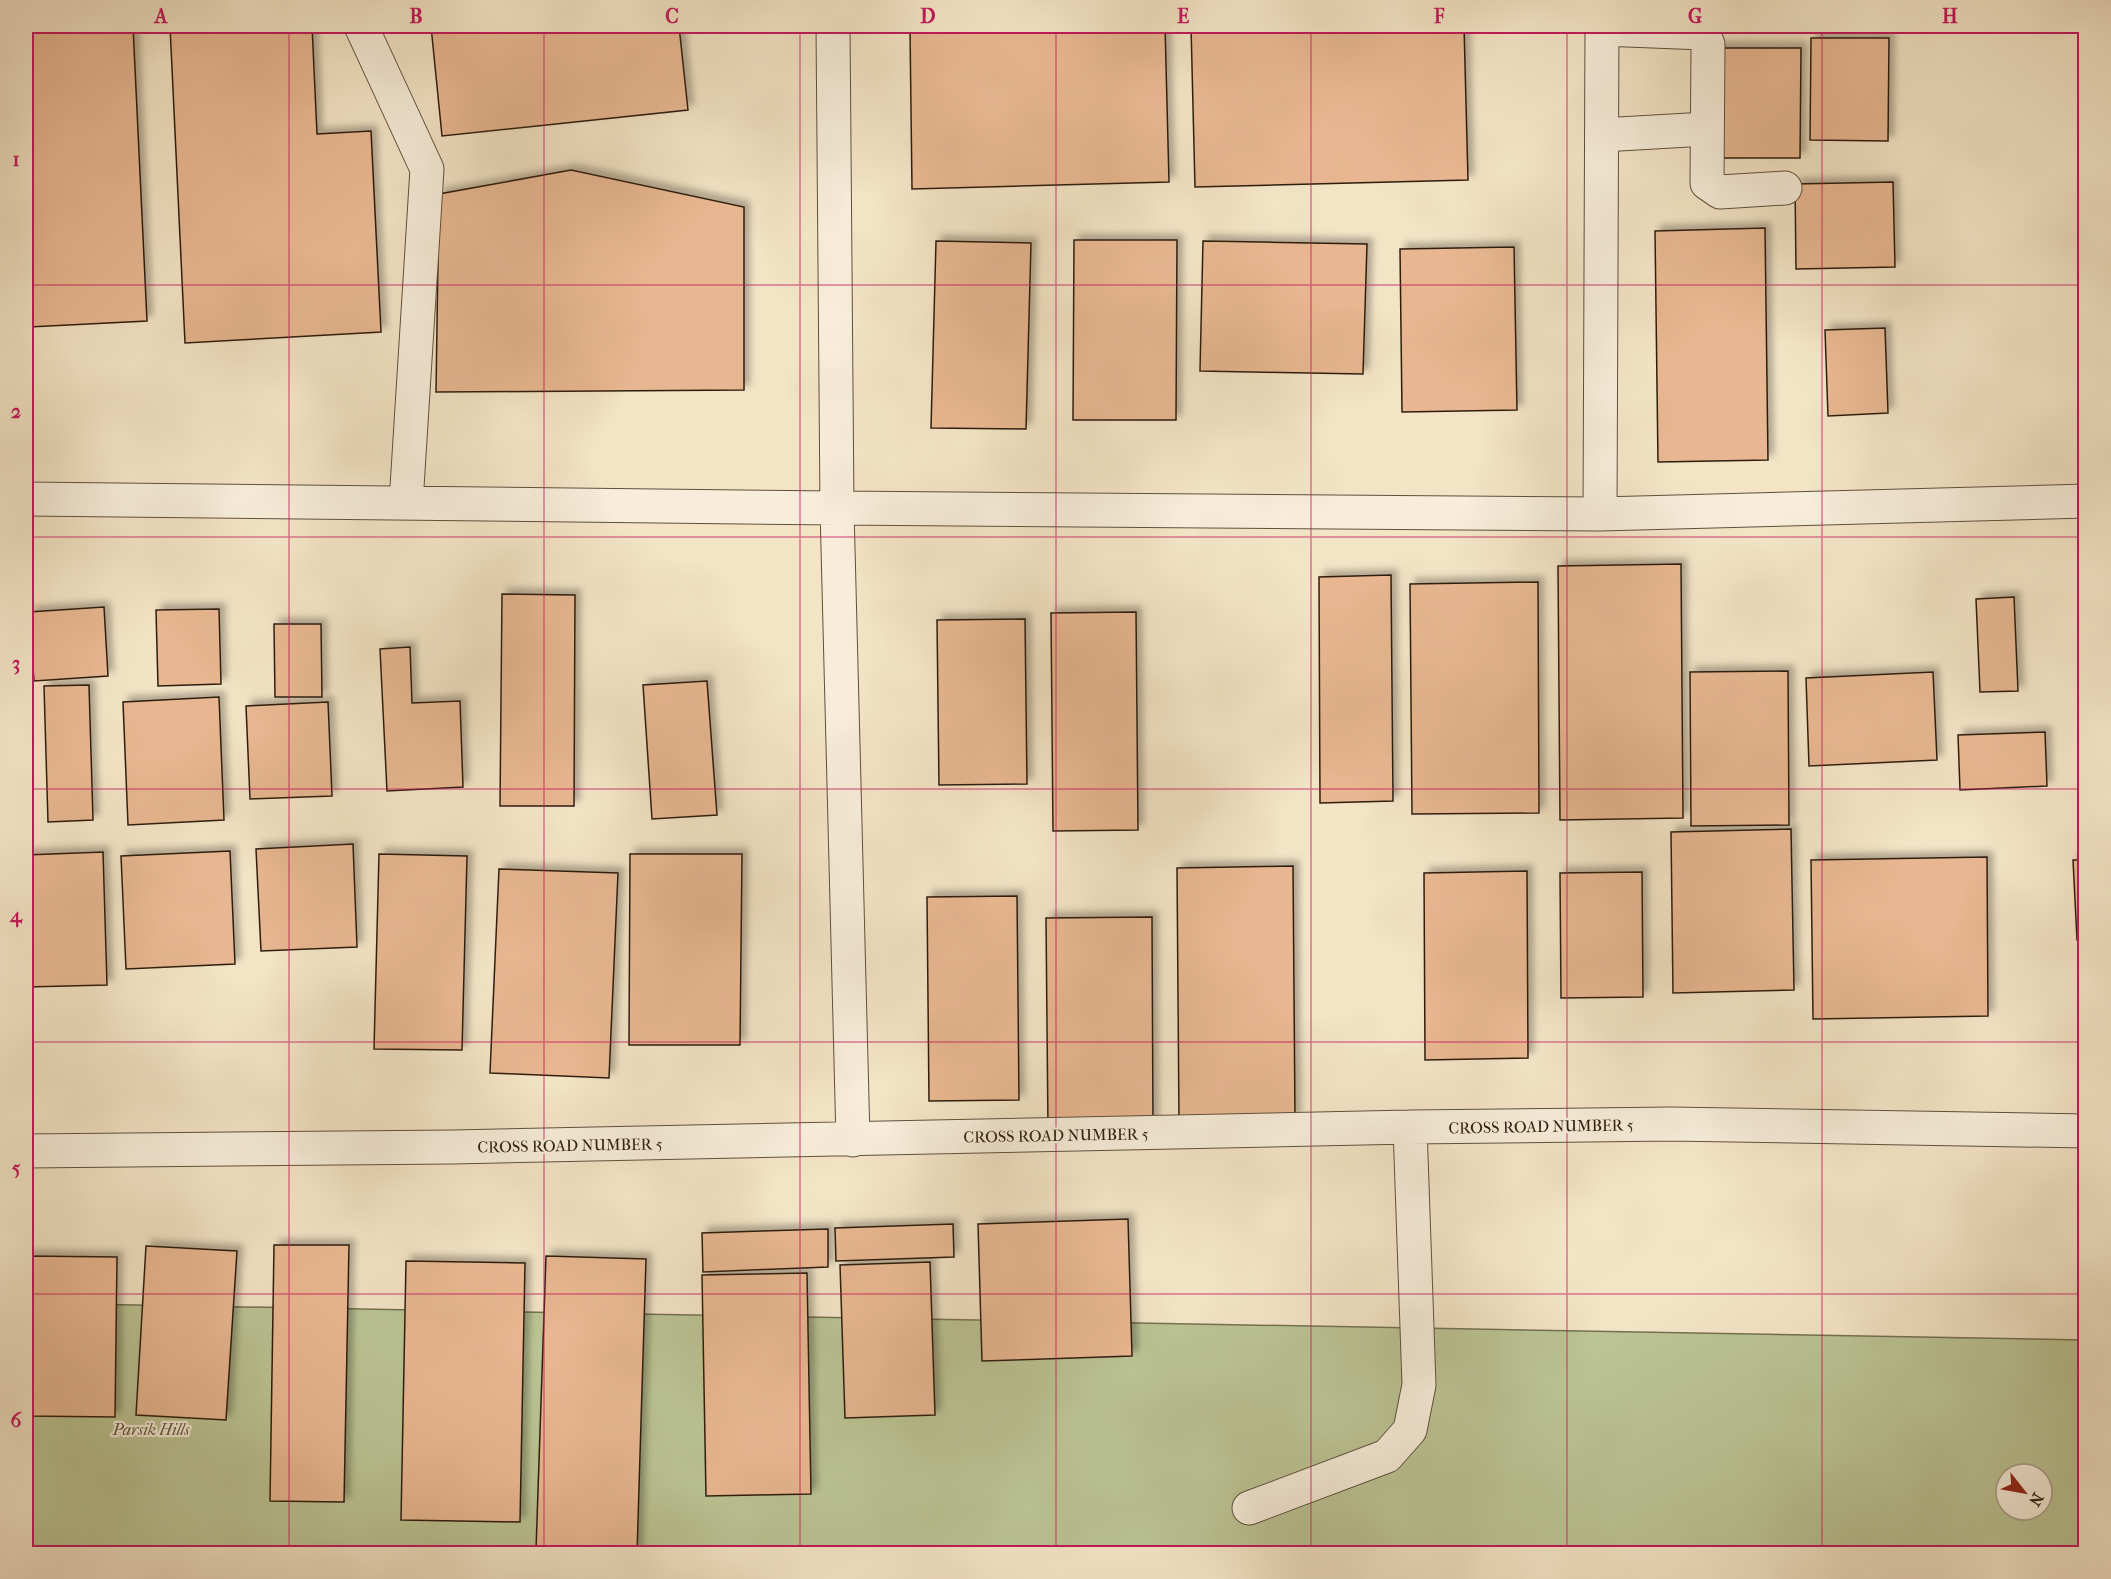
<svg xmlns="http://www.w3.org/2000/svg" width="2111" height="1579" font-family="'IM FELL French Canon',serif">
  <defs>
    <filter id="shadow"><feDropShadow dx="5.5" dy="-5.5" stdDeviation="3" flood-color="#0004"/></filter>
  </defs>
  <rect width="100%" height="100%" fill="#f3e4c6"/>
  <filter id="stains"><feTurbulence type="fractalNoise" baseFrequency=".00333" numOctaves="4"/><feColorMatrix values="0 0 0 0 .2 0 0 0 0 .09 0 0 0 0 .02 0 0 0 .5 -.17"/></filter>
  <radialGradient id="worn" r=".72"><stop offset=".6" stop-color="#630" stop-opacity="0"/><stop offset="1" stop-color="#630" stop-opacity=".3"/></radialGradient>
  <path fill="#bbc494" stroke="#747152" stroke-width="1.5" fill-rule="evenodd" d="M26,1303L2085,1340V1553H26ZM2006,1474H2042V1510H2006Z"/>
  <path fill="#e8b791" stroke="#2e1e0f" stroke-width="1.5" filter="url(#shadow)" d="M26,26H133L147,321L29,327L26,265Z
    M170,26H312L317,134L371,131L381,332L185,343Z
    M431,26H679L688,110L442,136Z
    M1050,26H1165L1169,182L912,189L910,29Z
    M1191,26H1464L1468,180L1195,187Z
    M1811,38H1889L1888,141L1810,140Z
    M1716,48H1801L1800,158H1715Z
    M571,170L744,207V390L436,392L439,194Z
    M1893,182L1895,267L1796,269L1795,184Z
    M1765,228L1768,460L1658,462L1655,231Z
    M1074,240H1177L1176,420H1073Z
    M936,241L1031,243L1026,429L931,428Z
    M1203,241L1367,244L1363,374L1200,371Z
    M1514,247L1517,410L1402,412L1400,249Z
    M2078,270H2086L2084,413Z
    M1885,328L1888,413L1828,416L1825,330Z
    M1681,564L1683,818L1560,820L1558,566Z
    M1391,575L1393,801L1320,803L1319,577Z
    M1538,582L1539,813L1412,814L1410,584Z
    M502,594L575,595L574,806H500Z
    M2014,597L2018,691L1980,692L1976,599Z
    M104,607L108,676L34,681L29,612Z
    M219,609L221,684L158,686L156,610Z
    M1136,612L1138,830L1053,831L1051,613Z
    M1025,619L1027,784L939,785L937,620Z
    M274,624H321L322,697H275Z
    M410,647L412,703L460,701L463,787L387,791L380,649Z
    M1788,671L1789,825L1691,826L1690,672Z
    M1933,672L1937,760L1809,766L1806,678Z
    M707,681L717,815L652,819L643,685Z
    M89,685L93,820L48,822L44,686Z
    M219,697L224,820L128,825L123,702Z
    M328,702L332,796L250,799L246,706Z
    M2045,732L2047,786L1960,790L1958,735Z
    M1791,829L1794,990L1673,993L1671,832Z
    M353,844L357,947L261,951L256,849Z
    M230,851L235,964L126,969L121,856Z
    M103,852L107,985L26,987V855Z
    M379,854L467,856L462,1050L374,1049Z
    M630,854H742L740,1045H629Z
    M1987,857L1988,1016L1813,1019L1811,860Z
    M2073,860H2086V939L2077,940Z
    M1293,866L1295,1119L1179,1121L1177,868Z
    M499,869L618,873L609,1078L490,1073Z
    M1527,871L1528,1058L1425,1060L1424,873Z
    M1642,872L1643,997L1561,998L1560,873Z
    M1017,896L1019,1100L929,1101L927,897Z
    M1152,917L1153,1128L1048,1130L1046,918Z
    M1128,1219L1132,1356L982,1361L978,1224Z
    M953,1224L954,1257L836,1261L835,1228Z
    M828,1229V1267L703,1272L702,1233Z
    M274,1245H349L344,1502L270,1501Z
    M146,1246L237,1251L226,1420L136,1415Z
    M26,1256L117,1257L115,1417L26,1416Z
    M546,1256L646,1259L637,1553L536,1550Z
    M406,1261L525,1263L520,1522L401,1520Z
    M930,1262L935,1415L845,1418L840,1265Z
    M807,1273L811,1494L706,1496L702,1275Z"/>
  <g fill="none" stroke-linecap="round" stroke-linejoin="round">
    <defs>
      <path id="minor" d="M361,26L427,169L406,503
        M833,26L837,508L1600,514
        M1602,26L1600,514L2086,501
        M1602,29L1703,33L1708,44L1707,183L1720,192L1785,188
        M1602,135L1706,129
        M26,499L837,508L853,1140
        M26,1151L453,1147L1410,1127L1671,1124L2086,1131
        M1249,1508L1387,1456L1410,1430L1419,1385L1410,1127"/>
    </defs>
    <use href="#minor" stroke="#5f503d" stroke-width="35"/>
    <use href="#minor" stroke="#f7edda" stroke-width="33"/>
  </g>
  <path fill="none" stroke="#c2185b" stroke-width="1.5" stroke-opacity="0.55" d="M289,26V1554M544,26V1554M800,26V1554M1056,26V1554M1311,26V1554M1567,26V1554M1822,26V1554M26,285H2086M26,537H2086M26,789H2086M26,1042H2086M26,1294H2086"/>
  <g text-anchor="middle" stroke-width="4.5" stroke-linejoin="round" paint-order="stroke">
    <g font-size="16" fill="#2e1e0f" stroke="#f7edda">
      <text transform="translate(1541 1126) rotate(-1)" y="6">CROSS ROAD NUMBER 5</text>
      <text transform="translate(1056 1135) rotate(-1)" y="6">CROSS ROAD NUMBER 5</text>
      <text transform="translate(570 1145) rotate(-1)" y="6">CROSS ROAD NUMBER 5</text>
    </g>
    <g font-size="16" font-style="italic" fill="#585037" stroke="#f7edda">
      <text x="151" y="1435">Parsik Hills</text>
    </g>
  </g>
  <rect width="2111" height="1579" fill="none" stroke="#f3e4c6" stroke-width="66"/>
  <g transform="translate(2024 1492) rotate(121)"><circle r="28" fill="#f7edda" stroke="#a79a89" stroke-width="1.5"/>
  <path d="M0-4.5L10 22L0 15L-10 22Z" fill="#8f2418"/>
  <text y="-9" font-size="16" font-weight="bold" text-anchor="middle" fill="#2e1e0f">N</text>
  </g>
  <rect x="33" y="33" width="2045" height="1513" fill="none" stroke="#c2185b" stroke-width="2"/>
  <g font-size="20" text-anchor="middle" font-weight="bold" fill="#c2185b">
    <text x="161" y="23">A</text>
    <text x="416" y="23">B</text>
    <text x="672" y="23">C</text>
    <text x="928" y="23">D</text>
    <text x="1183" y="23">E</text>
    <text x="1439" y="23">F</text>
    <text x="1695" y="23">G</text>
    <text x="1950" y="23">H</text>
    <text x="16" y="166">1</text>
    <text x="16" y="418">2</text>
    <text x="16" y="670">3</text>
    <text x="16" y="922">4</text>
    <text x="16" y="1175">5</text>
    <text x="16" y="1427">6</text>
  </g>
  <rect width="100%" height="100%" filter="url(#stains)"/>
  <rect width="100%" height="100%" fill="url(#worn)"/>
</svg>
